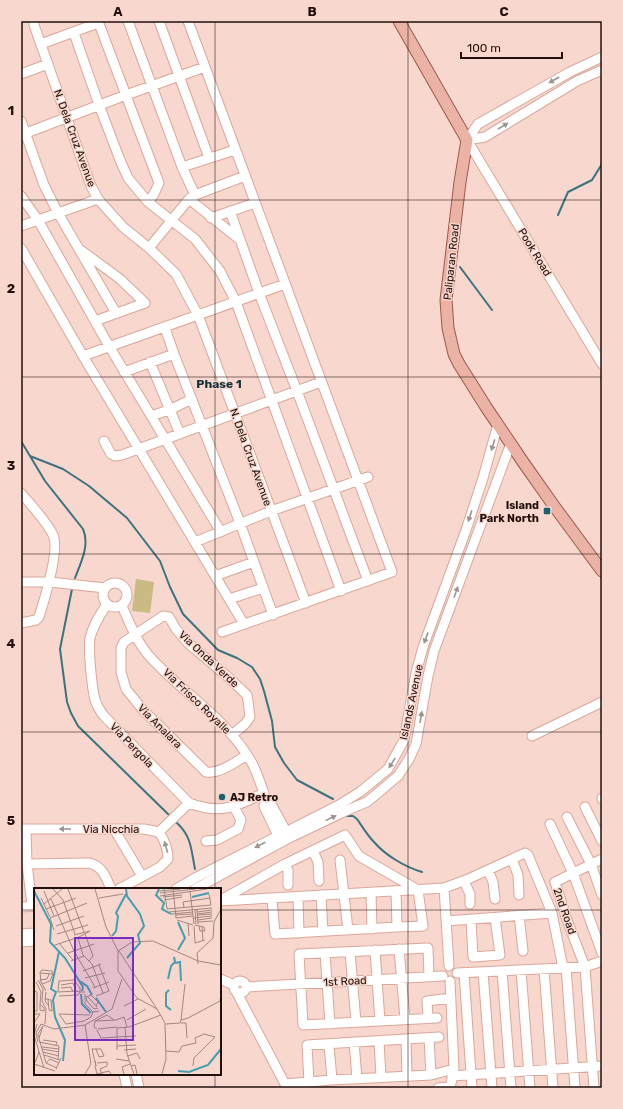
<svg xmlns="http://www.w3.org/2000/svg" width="623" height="1109" font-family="Rubik,sans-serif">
  <rect width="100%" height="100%" fill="#f8d7ce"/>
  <path fill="#caba83" d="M136,579L154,582L150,613L132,611Z"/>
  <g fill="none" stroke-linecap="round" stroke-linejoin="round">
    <path stroke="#3b7380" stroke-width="2" d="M558,215L568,192L592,180L602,164
      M460,267L492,310
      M21,441L45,481L83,529C90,545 81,562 75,578
      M30,456L63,469L89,486L127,518L160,561L170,587L183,614L218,650L237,658L252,667L260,679L264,691L272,721L275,747L284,763L297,780L333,799
      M72,589L60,649L67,702L71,713L78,726L169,815
      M347,816H353L357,819C362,826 367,835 374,842C385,855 405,867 422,872
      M177,823C192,837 191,850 195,869"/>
    <defs>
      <path id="minor" d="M34,21V25L91,186L98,199L123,227L149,248L176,274L198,315L306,603
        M98,21L159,183L154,194L148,202
        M128,21L182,167L195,195L189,199L149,248
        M159,21L209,158
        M188,21L392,572L222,632
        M74,33L99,105L120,160L128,178L148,202L195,239L220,271L236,302L341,591
        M41,44L98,23
        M21,74L48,64
        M21,121L44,185L58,213L116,313
        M21,135L126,95L205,67
        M467,140L602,364
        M467,140L478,124L570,72L602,57
        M467,140L485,137L577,81L602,70
        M182,167L235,150
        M195,195L245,176
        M21,196L38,220L109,346L221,532
        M189,199L239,239
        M230,211L259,293L297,391L368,581
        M211,218L255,203
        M21,226L98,199
        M21,248L83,356L244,624
        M82,251L120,279L145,303L95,321
        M165,328L174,354L240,523L273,615
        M83,356L285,284
        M150,362L180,434
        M124,372L174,354
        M151,416L169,410L192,399
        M104,441L111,454L115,456L122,455L321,382
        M21,493C30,504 48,523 53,535C60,549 44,601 39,617L36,620L21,623
        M195,542L271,511L368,477
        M215,576L254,562
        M21,582H50L105,588
        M103 595a12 12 0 1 1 24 0a12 12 0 1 1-24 0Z
        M229,599L263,588
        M107,604C100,615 93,625 90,638C88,649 92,688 95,700C97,706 100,711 104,716L189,803C221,815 235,807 264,793
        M122,606C130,624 137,643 151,658C184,694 228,720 252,763C258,774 262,788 266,800L264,806L280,840
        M232,735L245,724L250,717L248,701L247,695L228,677L188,643L176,629L169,617L163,616L124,642L121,648V672L126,689L143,710L206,772C220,774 235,762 247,755
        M532,736L602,702
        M602,798V799
        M266,800L271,804L289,837
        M585,807L602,841
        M567,817L591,864L602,895
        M550,824L573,873L602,953
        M21,829H144L159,832
        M26,829L27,864L32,905
        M114,829L142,876
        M159,832L189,803
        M206,841L217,840L238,829L241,820L234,807
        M313,851L318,862L319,881
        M512,859L518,875L519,895
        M340,860L348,930
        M27,864L89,863C103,866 106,878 111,889
        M285,864L288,870V885
        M488,870L493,882L495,899
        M464,881L470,894V904
        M444,888L449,966
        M119,889L160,867L168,859C168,849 165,841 159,832
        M176,889L197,877L339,805L360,792L388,769L404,740L416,673L423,647L466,530L483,478L498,424
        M195,889L289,838L350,809L367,802L398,776L409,759L416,744L428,676L434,651L511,443
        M371,893L372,929
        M321,895L323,932
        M298,897L299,933
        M272,898L275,934L397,927
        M221,900L285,864L345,835L359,856L418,890L423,926L397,927L396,891
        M220,901L444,888L466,880L525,853L528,855L552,913L563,968
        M21,907L35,906
        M519,915L523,951
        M471,920L473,957L500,955L495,918
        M446,921L552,913
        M21,934L35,933
        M21,942L35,941
        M399,949L405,1019
        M375,950L380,1021
        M350,952L356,1022
        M325,953L330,1024
        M566,967L575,1088
        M544,969L553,1088
        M521,970L530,1088
        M502,971L511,1088
        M483,972L492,1088
        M457,973L585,967L602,961
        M464,973L472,1088
        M429,976L428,948L299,954L303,1025L437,1018
        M220,979L234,985
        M234 987a6 6 0 1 1 12 0a6 6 0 1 1-12 0Z
        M450,981L454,1069L450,1088
        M247,987L443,976
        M237,993L285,1084L332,1080L431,1075L454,1069
        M428,1018L427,1001L451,998
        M429,1038L431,1075
        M406,1040L407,1076
        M379,1041L381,1077
        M354,1042L357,1079
        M329,1044L332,1080
        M124,1074L127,1088
        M136,1074L139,1088
        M452,1076L602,1066
        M309,1082L307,1045L439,1037
        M438,1088L450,1087
        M594,1088L585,967L567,920L555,882L602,859"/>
      <path id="major" d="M399,21L467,140L460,182L446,300L448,328L454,354L459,364L486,407L523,462L554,506L602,571"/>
    </defs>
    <use href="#minor" stroke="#dba79a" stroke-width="11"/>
    <use href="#major" stroke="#9c594a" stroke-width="13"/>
    <use href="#minor" stroke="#fff" stroke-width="9"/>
    <use href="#major" stroke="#ebb3a6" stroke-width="11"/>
  </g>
  <defs><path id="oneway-solid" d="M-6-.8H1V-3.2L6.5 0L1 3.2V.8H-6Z"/></defs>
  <g fill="#9c9392">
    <use href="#oneway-solid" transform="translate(554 80) rotate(150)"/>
    <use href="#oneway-solid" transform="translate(503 126) rotate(-31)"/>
    <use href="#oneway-solid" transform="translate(493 445) rotate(107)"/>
    <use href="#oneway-solid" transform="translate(470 516) rotate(108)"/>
    <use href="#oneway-solid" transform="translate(456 592) rotate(-70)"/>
    <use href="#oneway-solid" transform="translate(426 638) rotate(110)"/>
    <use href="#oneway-solid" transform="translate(421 717) rotate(-80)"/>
    <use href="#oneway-solid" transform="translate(392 763) rotate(122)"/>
    <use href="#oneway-solid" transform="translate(331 818) rotate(-26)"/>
    <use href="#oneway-solid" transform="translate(65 829) rotate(180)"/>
    <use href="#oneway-solid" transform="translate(260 845) rotate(153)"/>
    <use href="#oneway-solid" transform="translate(166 847) rotate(-105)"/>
  </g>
  <path fill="none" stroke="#22100c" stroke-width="1" stroke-opacity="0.55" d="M215,21V889M408,21V1088M21,200H602M21,377H602M21,554H602M21,732H602M21,910H35M220,910H602M215,1074V1088"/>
  <g fill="#1a6271" stroke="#f8d7ce" stroke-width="1.5">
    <rect x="543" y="507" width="8" height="8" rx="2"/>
    <circle cx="222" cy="797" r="4"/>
  </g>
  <g text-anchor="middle" stroke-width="3" stroke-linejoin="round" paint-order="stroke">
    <g font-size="11" fill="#22100c" stroke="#f8d7ce">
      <text transform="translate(75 138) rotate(70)" y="4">N. Dela Cruz Avenue</text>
      <text transform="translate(535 252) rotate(59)" y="4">Pook Road</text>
      <text transform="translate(451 262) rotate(-84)" y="4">Paliparan Road</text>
      <text transform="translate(251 457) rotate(70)" y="4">N. Dela Cruz Avenue</text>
      <text transform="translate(209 659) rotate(43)" y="4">Via Onda Verde</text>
      <text transform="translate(197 701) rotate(44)" y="4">Via Frisco Royalle</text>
      <text transform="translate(411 702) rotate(-78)" y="4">Islands Avenue</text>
      <text transform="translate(160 726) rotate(45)" y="4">Via Analara</text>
      <text transform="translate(132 745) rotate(46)" y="4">Via Pergola</text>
      <text x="111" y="833">Via Nicchia</text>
      <text transform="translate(565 911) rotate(71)" y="4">2nd Road</text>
      <text transform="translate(345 981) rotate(-3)" y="4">1st Road</text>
    </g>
    <g font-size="11" font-weight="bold" fill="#22100c" stroke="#f8d7ce" text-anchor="end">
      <text x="539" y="509">Island<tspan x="539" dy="13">Park North</tspan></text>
      <text x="230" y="801" text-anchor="start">AJ Retro</text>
    </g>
    <g font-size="12" font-weight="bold" fill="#103138" stroke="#f8d7ce">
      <text x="219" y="388">Phase 1</text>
    </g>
  </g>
  <g transform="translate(34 888)">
    <rect width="187" height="187" fill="#f8d7ce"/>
    <path fill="none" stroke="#469eb1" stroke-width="2" d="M92,1L93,8L106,26L110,38L104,47L106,55L93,70M125,1L122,7L130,15L128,21L137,26M0,3L17,36L16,54L31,70L49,99L48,103M158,9L175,5M78,48L82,43L84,28L82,25L92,6M144,62L151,50L144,34M25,64L17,101L22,104L19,112L21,129L31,152L29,173M141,75L146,74L147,93M134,91L137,78L141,74L140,69M44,92L53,98L58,107M135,102L132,105V118L137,122M47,106L48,116L57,125M62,110L72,124M144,183L155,184L174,177L187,161"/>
    <path fill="none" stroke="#a28780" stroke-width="1" d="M19,1L29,12L41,46M34,1L50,44M61,1L72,39L84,63V83L103,110L123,121L131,135L132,171L128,186M130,1L133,21L177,17L175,6M139,1L142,30L159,28M10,3L20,28M125,3L146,1M156,3L160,36M126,5L162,1M126,8L173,1M129,9L148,7M7,10L16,29M65,10L89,6M17,11L40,63L61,99M130,12L148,9M10,16L28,1M150,19L149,14L176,10M12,21L42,10M161,21L162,36M163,21L164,36M135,24L178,20M163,24L178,22M137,26L159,24M163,26L178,24M142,27L159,26M164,27L178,26M159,30L178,28M143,32L159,37M164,32L178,30M164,34L179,33M154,35L155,48M161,37L170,39L171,43H166L165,38M22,38L50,28M160,38L161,55L171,52M168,39L169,53M20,42L16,30L53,15M23,46L54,37M51,46L59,68L55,73M40,47L56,43L45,49M44,50L49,67L58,76L69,105M25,55L39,72M21,57L45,49M84,63L98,54L119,53L164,73L187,77M85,63L123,121M34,65L60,56M37,73L50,68M164,76L163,65L179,50L180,34L187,21M49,83L67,76M6,85L19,86M51,90L71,85M4,92L9,101L8,113L12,121L11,136M6,92L13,91L15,86M2,94L7,104L6,116M8,96L16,93L19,86M27,97L39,95L42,103M27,100L37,99L39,104M59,100L75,94M0,103L3,104V123H0M12,103L7,94L6,84L8,82L18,83L19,86M12,104L11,113L14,117M51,106V116L59,124L65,123M25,108L44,107L46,104V100L40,92L25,93L24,104L42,103L46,104H51M53,108L63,119M62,108L75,103L65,77M11,111H14L16,112H17L18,123L15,122L14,111M6,116L10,120V123L6,122ZM62,118L64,114L57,107L52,109L53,113L60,121L64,120M90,118L104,111M0,126H6L0,135M56,127L25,126L32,136L50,133L57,129L59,124M93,132L112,121M147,132L151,96M61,133L82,132L90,129L93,139M147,135H152L153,150M3,136L0,147L10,180M132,136L146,135L147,132L154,130L186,113L187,106M91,139L93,166L100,186M83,140L95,139L127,127M83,140V162M63,141L60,139L61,133L73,127L80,132M64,141L83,139M63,142L67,150L83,149M83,149L102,148M5,150L9,138L4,146V147L12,175L23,180M9,152L23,154L22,157M4,154L2,145L7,136L20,141L52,137M5,154L25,158L24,171M83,158L102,157M8,159L25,161M8,161L25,164M90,162L102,161M132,163L145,164L148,158L162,155L161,150L170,146L181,149L160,170L159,178M9,164L25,168M10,167L26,172M94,168L103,165L106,171M82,171L95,173M61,173L62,178L58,161H67L70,168L65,169L62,161M12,175L16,171L25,175M63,175L73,174V178L66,181L68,186M0,176L21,183M0,177L5,164M61,178L63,186L75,183L77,186M97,178L101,177L103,186M22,181L27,170M51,186L57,176L51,137L78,121L88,91M90,186L88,179L96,176"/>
    <path fill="#7b2cbf" fill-opacity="0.15" stroke="#7b2cbf" stroke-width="2" d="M41,50H99V152H41Z"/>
    <rect width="187" height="187" fill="none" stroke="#22100c" stroke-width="2"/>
  </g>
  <rect width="623" height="1109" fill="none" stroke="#f8d7ce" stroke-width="44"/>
  <path d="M461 52v6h101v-6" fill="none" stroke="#22100c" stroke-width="2"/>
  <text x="467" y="52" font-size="12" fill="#22100c" stroke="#f8d7ce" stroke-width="3" paint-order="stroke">100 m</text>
  <rect x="22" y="22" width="579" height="1065" fill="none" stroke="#22100c" stroke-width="1.5"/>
  <g font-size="13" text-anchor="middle" font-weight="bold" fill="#22100c">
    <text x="118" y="16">A</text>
    <text x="312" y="16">B</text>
    <text x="504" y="16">C</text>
    <text x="11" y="115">1</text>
    <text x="11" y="293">2</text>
    <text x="11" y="470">3</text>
    <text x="11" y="648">4</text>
    <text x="11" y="825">5</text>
    <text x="11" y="1003">6</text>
  </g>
</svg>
